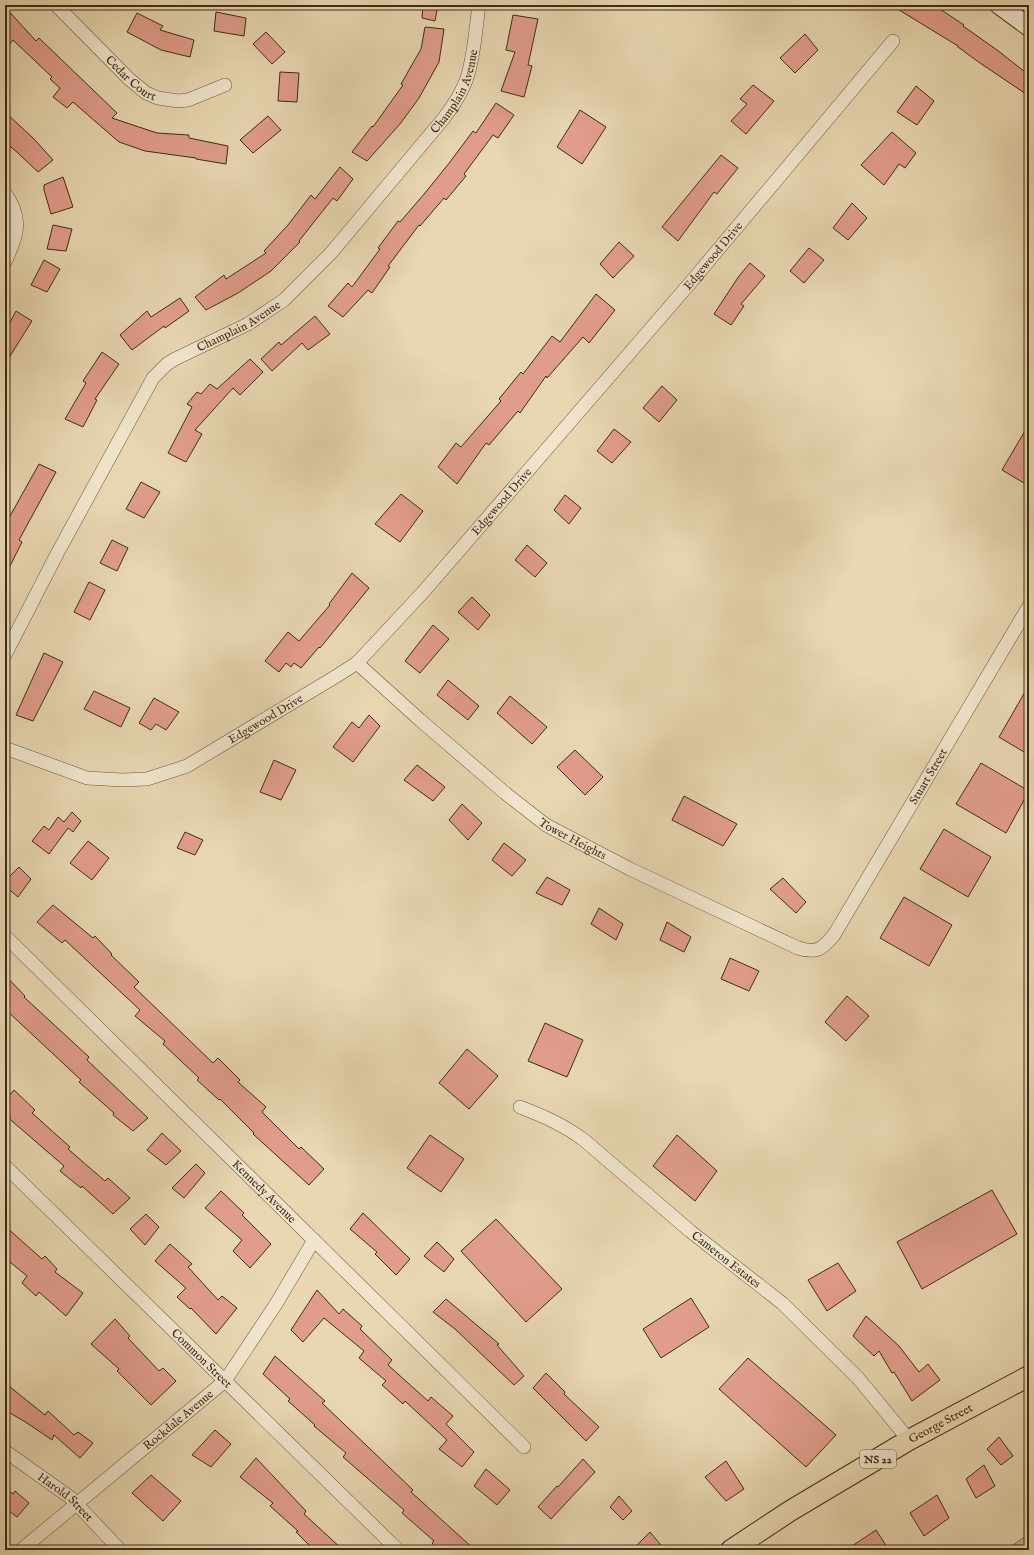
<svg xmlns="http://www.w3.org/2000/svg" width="1034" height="1555" font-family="'IM FELL English',serif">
  <rect width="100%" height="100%" fill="#e8d7b1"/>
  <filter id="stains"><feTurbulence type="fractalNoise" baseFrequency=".005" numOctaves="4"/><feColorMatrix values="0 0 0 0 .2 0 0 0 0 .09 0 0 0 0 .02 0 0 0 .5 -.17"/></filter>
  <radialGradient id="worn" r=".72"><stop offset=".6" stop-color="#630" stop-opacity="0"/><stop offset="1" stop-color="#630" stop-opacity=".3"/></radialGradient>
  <path fill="#bcbd87" stroke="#7c744f" d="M1029,1534V1550H1005Z"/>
  <path fill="#e19d8c" stroke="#3d2c17" d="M423,5H438L435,21L422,18Z
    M891,5H934L964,25L963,26L997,50L1029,75V96L980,63L958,47V46Z
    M5,7L36,41L39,38L117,113L112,118L157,133L189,135V138L228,146L226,164L196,159V158L145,151L119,142L73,102L67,108L53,97L60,88L50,79L52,77L13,40L5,50Z
    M216,12L246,18L244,36L214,31Z
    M137,13L163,26L160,30L194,40L190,57L161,50L127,32Z
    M513,15L538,19L528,65L532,66L524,97L501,91L515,52L506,50Z
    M425,27L444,29L439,62L419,98L400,124L367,161L352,152L372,126L373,127L403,85L401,84L421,49Z
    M266,32L285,52L272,64L253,44Z
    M805,34L818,50L795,73L780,58Z
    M280,72L299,73L297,102L278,101Z
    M753,85L774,101L746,134L731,121L747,104L740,99Z
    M916,86L934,101L917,125L897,112Z
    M496,103L514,115L498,138L493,135L464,174L466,176L446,200L444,198L420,226L419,225L388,266L390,267L372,293L368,290L343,317L328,306L348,283L352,287L380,249L378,248L398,221L400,222L425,193L450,162L473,131L476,133Z
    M580,110L606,127L582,164L557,147Z
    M5,112L34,139L53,160L38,172L18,153L5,142Z
    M268,116L281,130L253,153L240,140Z
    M892,132L916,153L905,168L899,164L884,185L861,165Z
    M721,155L738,168L717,194L714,192L678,241L662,227Z
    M340,167L353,179L337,201L333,198L299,241L300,242L271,271L238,293L206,310L195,297L224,275L226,279L266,253L264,251L288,225L311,195L315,199Z
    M63,177L73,207L51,214L44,190V185Z
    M852,203L867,218L848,240L833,228Z
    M53,225L72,229L66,251L47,249Z
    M619,242L634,256L613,278L600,264Z
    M809,248L824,260L804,283L790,271Z
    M44,260L60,269L47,292L31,285Z
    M750,263L765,276L741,304L744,306L731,325L714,314L739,276Z
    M596,294L615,310L589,343L583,337L547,378L546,376L520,413L518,411L489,445L486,443L457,484L438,467L456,443L461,447L501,401L499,399L521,372L523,374L552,336L560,342Z
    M180,298L189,311L165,328L164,326L132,350L120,335L147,311L151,317Z
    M16,311L32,321L5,364V332Z
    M315,316L330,334L308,350L302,343L272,371L261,359L279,342L281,345Z
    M102,352L119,364L95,399L97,400L83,427L65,419L86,383L83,381Z
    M250,359L263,372L240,395L233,388L195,430L202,434L186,462L168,453L192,407L187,404L197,392L201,394L210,384L217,389Z
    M662,386L677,400L659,422L643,408Z
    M1029,424V486L1002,470Z
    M614,429L631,442L612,463L597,451Z
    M39,464L56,472L19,540L22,542L5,576V525Z
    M141,482L160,492L144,518L126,509Z
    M401,494L423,511L400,542L375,524Z
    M565,495L581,508L569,524L554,510Z
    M112,540L128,548L117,571L100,563Z
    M527,545L547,563L535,577L515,560Z
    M352,573L369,588L320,648L319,647L301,668L294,663L291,667L286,663L279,672L265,661L288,632L299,641L330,605L329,604Z
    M89,582L105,590L90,620L74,612Z
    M472,597L490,615L478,630L458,612Z
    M433,625L449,639L420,673L405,661Z
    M44,653L63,662L33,721L16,715Z
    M448,680L479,706L468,720L437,695Z
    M1029,685V755L999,737Z
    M94,691L130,708L121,727L84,709Z
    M510,696L547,727L532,744L497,713Z
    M154,698L179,712L166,730L156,724L151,730L139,723Z
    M369,715L380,726L353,762L333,747L352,722L359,728Z
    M575,750L603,777L585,795L557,767Z
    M274,760L296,770L281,800L260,792Z
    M981,763L1029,791L1006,833L956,804Z
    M417,765L445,787L433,801L404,780Z
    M684,796L737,824L723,846L672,820Z
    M462,804L482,823L468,840L449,820Z
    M72,812L81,821L73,832L68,828L49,854L32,841L44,826L49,830L58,817L64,822Z
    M944,829L991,857L968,897L920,869Z
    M185,832L203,840L195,855L177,848Z
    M88,841L109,858L92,880L70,863Z
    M504,843L526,860L512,876L492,860Z
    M19,867L31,879L18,897L5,886V881Z
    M547,877L570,890L562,905L536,893Z
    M783,878L806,902L796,913L770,889Z
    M904,897L952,925L929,966L880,938Z
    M53,905L93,938L95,936L112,954L111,955L139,982L134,987L213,1063L218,1058L240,1080L238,1082L266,1107L262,1112L299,1149L301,1147L324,1169L309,1185L253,1134L254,1133L220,1099L219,1100L197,1080L199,1078L163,1044L165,1041L135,1016L140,1010L65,940L62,943L37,922Z
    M599,908L623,924L616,940L591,924Z
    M667,922L691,937L684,952L660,940Z
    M730,958L759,971L749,991L721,979Z
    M5,975L25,996L24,997L89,1057L87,1060L148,1118L133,1131L113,1115L114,1113L79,1082L81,1080L5,1009Z
    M847,996L869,1016L846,1041L825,1022Z
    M545,1023L583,1040L567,1077L528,1061Z
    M467,1049L498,1076L469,1109L439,1083Z
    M14,1090L35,1110L32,1113L70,1147L68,1149L105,1181L108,1178L130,1198L113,1214L82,1186L81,1188L60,1171L64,1166L5,1115V1101Z
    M162,1133L181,1151L166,1165L147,1150Z
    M430,1135L464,1159L441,1192L407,1168Z
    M677,1135L717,1171L695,1201L653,1166Z
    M196,1164L205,1173L184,1198L172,1188Z
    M992,1190L1017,1234L922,1289L897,1242Z
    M221,1191L244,1213L242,1215L271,1244L250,1268L233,1251L242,1240L205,1208Z
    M363,1213L410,1259L396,1275L375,1254L377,1252L350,1229Z
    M146,1214L159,1227L145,1245L130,1229Z
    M496,1219L562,1289L526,1322L461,1251Z
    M5,1226L42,1259L45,1256L57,1269L55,1272L83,1293L66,1316L39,1292L36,1296L22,1283L27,1276L5,1258Z
    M437,1242L454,1259L444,1272L424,1256Z
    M170,1244L192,1264L188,1267L218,1300L222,1296L237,1308L216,1334L191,1308L190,1309L177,1297L186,1288L155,1261Z
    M838,1263L856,1291L827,1311L808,1280Z
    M317,1290L339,1314L343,1309L362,1326L360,1329L392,1360L388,1365L428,1401L431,1397L453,1416L446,1424L474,1452L462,1467L439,1449L447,1440L405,1401L403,1404L382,1385L386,1381L359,1358L364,1351L324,1318L303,1342L291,1330Z
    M691,1298L709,1327L661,1358L643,1329Z
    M446,1299L499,1344L497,1345L524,1376L514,1385L455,1329L433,1312Z
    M866,1316L899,1346L919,1372L928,1364L940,1380L912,1401L894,1372L892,1373L879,1351L874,1356L853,1336Z
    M115,1319L130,1336L128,1338L159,1371L163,1368L176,1381L151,1405L117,1371L119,1369L91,1344Z
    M275,1356L325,1401L322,1403L413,1490L411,1492L475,1550H439L432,1543L434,1541L402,1513L404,1510L343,1457L346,1453L314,1426L315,1425L288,1401L290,1399L263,1374Z
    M748,1358L836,1435L806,1467L719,1389Z
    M546,1373L565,1392L564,1394L599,1427L586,1441L533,1388Z
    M5,1383L45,1415L48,1411L74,1435L78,1432L93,1443L80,1458L54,1435L52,1440L27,1423L5,1410Z
    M215,1430L231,1444L211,1467L192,1455Z
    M999,1437L1013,1456L1001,1465L987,1449Z
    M256,1458L306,1511L304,1514L343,1550H314L296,1532L298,1531L270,1506L273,1503L240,1477Z
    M583,1459L595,1472L551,1519L538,1507L557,1486L558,1487Z
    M726,1461L744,1489L726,1501L705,1477Z
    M984,1465L995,1486L976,1498L966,1479Z
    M486,1469L510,1490L497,1505L474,1486Z
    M151,1475L181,1501L163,1521L132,1493Z
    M5,1488L13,1494L15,1491L29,1503L17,1517L5,1508Z
    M937,1495L949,1518L924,1536L910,1513Z
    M619,1496L632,1511L623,1520L610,1507Z
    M876,1530L889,1550H846Z
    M650,1532L665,1550H632Z"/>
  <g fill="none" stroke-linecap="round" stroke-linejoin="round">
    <defs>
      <g id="street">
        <path id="s1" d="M56,5L129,79L146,93L158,98L178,101L188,100L225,85"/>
        <path d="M5,193C23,219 18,235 5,262"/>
        <path id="s2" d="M5,655L58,552L153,378L167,364L175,359L248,324L284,300L331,253L444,118C453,106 462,93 467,78C474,57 476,27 479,5"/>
        <path id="s3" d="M357,663L420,720L505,793L546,825L630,869L798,948C817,954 822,949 834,935L1029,606"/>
        <path id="s4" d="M5,748L87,778L122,780L147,779L187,766L335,677L357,663L425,590L691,282L893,41"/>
        <path id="s5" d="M5,936L524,1447"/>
        <path id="s6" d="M520,1107C543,1116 564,1125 584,1140L690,1231L782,1303L858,1378L909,1440"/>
        <path id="s7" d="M5,1166L398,1550"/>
        <path id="s8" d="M5,1451L71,1498L120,1550"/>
        <path id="s9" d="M21,1550L225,1381L276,1304L314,1240"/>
      </g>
      <path id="secondary" d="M999,5L1029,27"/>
      <g id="primary">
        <path id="s10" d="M731,1550L790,1511L909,1440L1029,1376"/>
      </g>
    </defs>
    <use href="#street" stroke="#68573e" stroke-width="14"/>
    <use href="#secondary" stroke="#3d2c17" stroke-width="20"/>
    <use href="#primary" stroke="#3d2c17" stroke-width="22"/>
    <use href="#street" stroke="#f0e5cc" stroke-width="13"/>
    <use href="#secondary" stroke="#f0e5cc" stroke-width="18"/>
    <use href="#primary" stroke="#e8d7b1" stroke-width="20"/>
  </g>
  <g text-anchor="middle" stroke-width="4" stroke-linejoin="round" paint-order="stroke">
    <rect fill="#f0e5cc" stroke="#73644d" stroke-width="1" x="860" y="1450" width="36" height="18" rx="3"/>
    <g font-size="11" font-weight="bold" fill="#3d2c17">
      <text x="878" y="1463">NS 22</text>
    </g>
    <g font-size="12" fill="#3d2c17" stroke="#f0e5cc">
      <text dy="4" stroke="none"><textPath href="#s1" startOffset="105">Cedar Court</textPath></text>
      <text dy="4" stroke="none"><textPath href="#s2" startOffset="739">Champlain Avenue</textPath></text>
      <text dy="4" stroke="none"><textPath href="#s4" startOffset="929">Edgewood Drive</textPath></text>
      <text dy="4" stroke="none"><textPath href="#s2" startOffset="415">Champlain Avenue</textPath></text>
      <text dy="4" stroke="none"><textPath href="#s4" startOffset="605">Edgewood Drive</textPath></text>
      <text dy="4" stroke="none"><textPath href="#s4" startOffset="281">Edgewood Drive</textPath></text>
      <text dy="4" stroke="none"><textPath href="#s3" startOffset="756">Stuart Street</textPath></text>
      <text dy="4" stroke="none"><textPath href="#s3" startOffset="279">Tower Heights</textPath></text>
      <text dy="4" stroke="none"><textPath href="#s5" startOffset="364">Kennedy Avenue</textPath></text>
      <text dy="4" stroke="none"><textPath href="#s6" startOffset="258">Cameron Estates</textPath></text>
      <text dy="4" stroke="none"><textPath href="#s7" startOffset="275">Common Street</textPath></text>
      <text dy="4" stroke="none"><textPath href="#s9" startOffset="204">Rockdale Avenue</textPath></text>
      <text dy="4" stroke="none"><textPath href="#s10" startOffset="245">George Street</textPath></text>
      <text dy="4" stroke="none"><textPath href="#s8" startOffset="76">Harold Street</textPath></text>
    </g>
  </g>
  <rect width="1034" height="1555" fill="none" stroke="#e8d7b1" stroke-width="20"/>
  <rect x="6" y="6" width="1022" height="1543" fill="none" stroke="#3d2c17" stroke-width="2"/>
  <rect x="10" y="10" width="1014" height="1535" fill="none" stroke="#3d2c17"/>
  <rect width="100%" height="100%" filter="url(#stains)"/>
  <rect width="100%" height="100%" fill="url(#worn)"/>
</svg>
